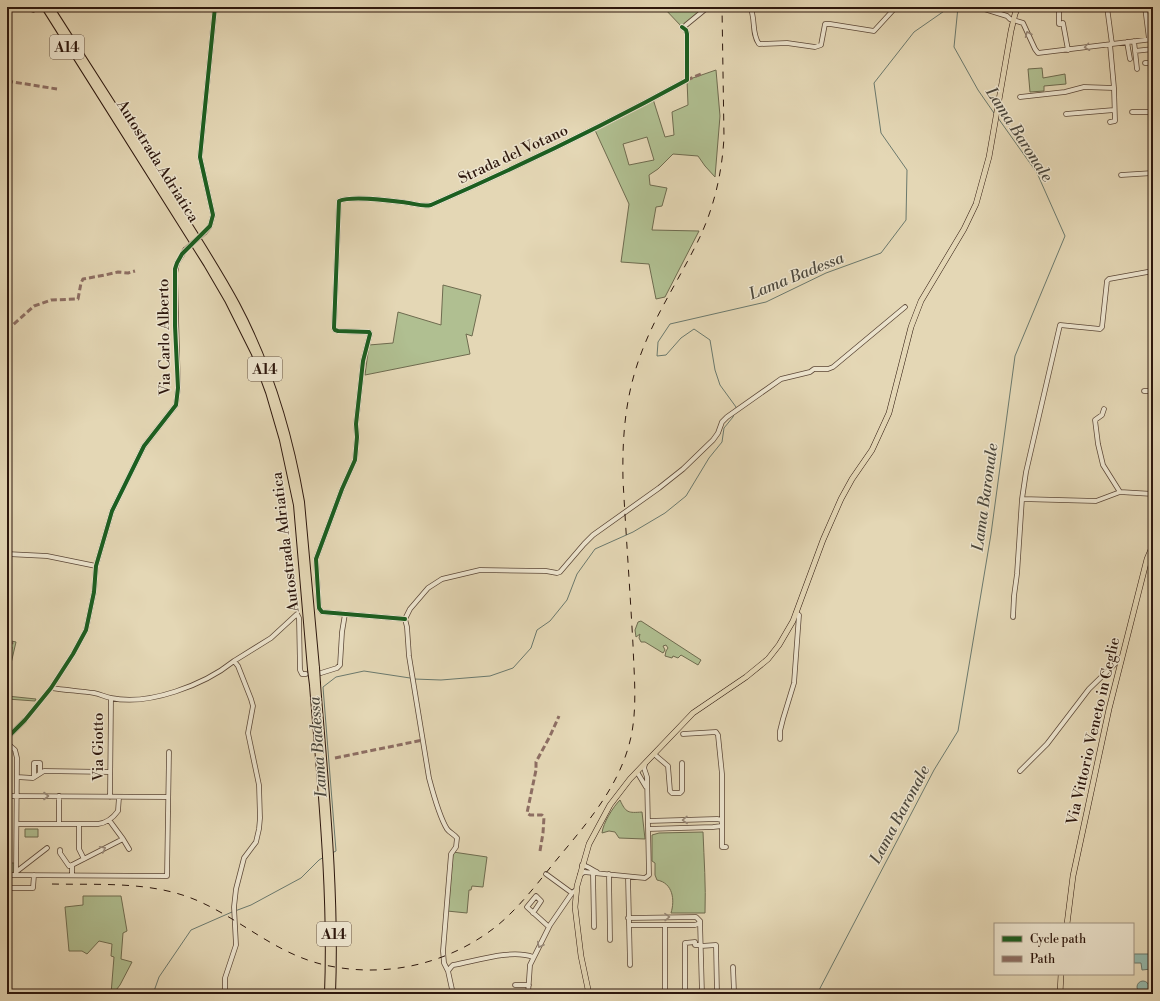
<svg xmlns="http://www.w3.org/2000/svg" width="1160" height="1001" font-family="'Libre Bodoni',serif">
  <rect width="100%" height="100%" fill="#e4d7b5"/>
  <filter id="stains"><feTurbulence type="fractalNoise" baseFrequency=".005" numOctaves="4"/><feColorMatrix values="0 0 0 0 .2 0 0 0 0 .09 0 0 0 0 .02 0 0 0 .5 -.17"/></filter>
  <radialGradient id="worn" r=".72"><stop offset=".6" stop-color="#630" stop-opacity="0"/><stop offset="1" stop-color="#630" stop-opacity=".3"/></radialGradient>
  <path fill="#b0bf91" stroke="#6e6b4f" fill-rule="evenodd" d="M663,7H708L682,27Z
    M1042,68L1043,78L1065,74L1066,84L1044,86V91L1030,92L1028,69Z
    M716,70L720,116L715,177L705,166L698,156L673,154L658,169L649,175L650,185L667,188L662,206L656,207L652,230L699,231L665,297L656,299L649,264L621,262L629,204L594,128L653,99L665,137L674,135L672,112L688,105L687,80ZM647,137L654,160L629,165L623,144Z
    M443,285L481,295L472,336L466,334L470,354L365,375L369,345L393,343L398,312L441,325Z
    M641,621L701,660L698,665L681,655L678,658L673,656L672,658L665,656L666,651L668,648L666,645L663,646L665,650L663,653L645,642H641L639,638L640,634L636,637L635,630L638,622Z
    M7,640L16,642L7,681Z
    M7,696L36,699L35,701L7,699Z
    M620,800C626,813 628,813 642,812L645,839L619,838L615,832L609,831L602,833C603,823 613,807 620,800Z
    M25,829H38V837H25Z
    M703,832C704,860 706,885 705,913H671C675,900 673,883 657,880L655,875V863L652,861V835L659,833Z
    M453,852L487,857L483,887L472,886L471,890H469L467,913L447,911Z
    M7,863H14V873H7Z
    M83,896H121L127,931L123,933L121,959L132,962L120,985L113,994H111L114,957L111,956L112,944L99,941L87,954L82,951H69L65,907L83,905Z"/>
  <path fill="#95baad" stroke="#6b796d" d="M1134,954H1151V969L1142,970L1141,963H1134Z
    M1137 987a6 6 0 1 1 12 0a6 6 0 1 1-12 0Z"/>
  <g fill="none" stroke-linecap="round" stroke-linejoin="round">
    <path stroke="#6b796d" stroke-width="1" d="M958,7L954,47L978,90L994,113
      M736,409V407L720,385L715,370L710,340L694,329L681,338L666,355L657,356L658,342L670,324L766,302L826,273L881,253L906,220L907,170L881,133L874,83L914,32L950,7
      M414,679L441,680L490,676L513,668L531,648L537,630L550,621L567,600L577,574L595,549L633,532L665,513L686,496L709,458L722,442L724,428L733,417L734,414
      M332,853L336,851L323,687L336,677L364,671L410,678
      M235,911L251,905L301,878L319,860L324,857
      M153,994L159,977L191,930L232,912
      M817,994L934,770L958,731L991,534L1015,356L1065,236L1037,173L998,118"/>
    <defs>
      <path id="minor" d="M28,7L33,10L34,9
        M750,7C756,18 751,33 759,44L787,43L815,47L821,45L825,24H830L874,31L896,7
        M978,7L1007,16L1010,19L1023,23L1035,49L1038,53L1153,39
        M1107,7L1112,44
        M1145,7L1149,39
        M1145,9L1153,8
        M1059,10V24L1063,23L1068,50
        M686,25L708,7
        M1134,41L1137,69
        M1127,42L1130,59
        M1110,44L1114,88L1115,121L1110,122
        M1135,51L1153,49
        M1145,63H1153
        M1020,97L1065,92L1084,87L1114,88
        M1132,112H1153
        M1066,114L1114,110
        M1121,175L1153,173
        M205,232L210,226L213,215L200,157L215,7
        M1144,391H1153
        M1104,409L1102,415L1095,420L1098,444L1103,465L1120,492L1153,494
        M1022,499L1096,501L1120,492
        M7,554L47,556L96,566
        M1013,617L1014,596L1017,574L1022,499L1026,472L1060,325L1100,329L1102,327L1107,281L1109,279L1153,271
        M405,619L322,612L319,608L316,559L342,489L355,460L357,437L356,424L363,361L370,334L369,332L338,331L335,330L334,328L339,201C353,195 393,201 409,203C416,204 423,207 431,205C518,167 603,126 687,80V34L686,30L682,27
        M405,619L410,609L428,588L442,579L480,570L546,571L557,573L560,572L584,544L593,535L659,488L683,469L713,440L718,433L722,422L727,417L781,379L810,372L814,369H828L833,367L905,307
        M405,619L407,627L409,656L429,778C433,793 439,816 447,829C450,833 454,834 457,838L456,847L451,854L443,951L444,963L448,971L453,994
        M234,661L271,638L297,614L299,618L300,670L302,674H306
        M321,673L337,668L340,665L342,632L345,614
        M51,688C65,690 79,691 94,693C100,694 105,697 111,698C149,706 204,685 234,661L238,666L251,699L253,706L248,733L259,785L260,818L259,829L256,842L244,858L236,889L234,907L236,945L225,978V994
        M683,734L716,732L718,735L722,774V847H726
        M7,738L25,720L51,688L73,654L86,630L94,592L96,566L112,511L144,446L176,405L178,388L175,274L177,263L185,250
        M780,739V731L783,719L794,683L799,615L796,613
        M7,743L15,750L17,758L16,875
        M654,754L668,766L670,791L672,793H680L682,791V763
        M1020,771L1047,744L1089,689L1122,657
        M637,772L646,787
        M17,777L33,778L44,771L110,772
        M34,777V763H40V773
        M7,796L168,797
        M110,797L111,698
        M109,820L123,839L129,849
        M648,821L717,819L722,820
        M17,824H98C106,823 113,818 118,811L119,797
        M59,824V796
        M79,824V849L84,859
        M648,829L713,827L722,826
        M60,850V853L69,866L72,865V875
        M72,865L123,839
        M582,865C588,866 592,870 597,872
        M16,872L47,848
        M593,873L594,927
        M546,874L572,893
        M609,874L610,940
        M7,875L167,876L169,752
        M580,875L584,872L645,878L649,875L647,777L644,768L645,764
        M628,877L630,965
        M7,888H33L34,875
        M533,913L541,901L536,896L527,907L549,927
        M628,918L696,917L700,921L698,924L695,925H629
        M700,921L702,994
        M665,925V994
        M701,946L716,945L717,994
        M733,967L734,992L736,994
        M448,971L451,967L453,965C476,961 511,949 533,957
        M515,985H529
        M528,993H537
        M528,994L530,965L550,925L572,893L576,890
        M685,994V943L695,942V945H701"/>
      <path id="major" d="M1067,924L1073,876L1109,709L1147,559L1153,545
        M589,994L581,956L575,907L577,886L589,844L610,805L630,779L693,713L746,677L768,659L779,645L793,621L823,540L841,499L852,479L872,450L889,413L911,327L921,301L964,229L976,204L989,157L1011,31L1015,14L1018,7
        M1060,994L1061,974"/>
      <path id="highway" d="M45,7L207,264L228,300L255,354L269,392L283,440L297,505L311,669
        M50,7C88,66 125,124 162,183C187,223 214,263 236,304C269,366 289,433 301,502L316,668
        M317,684C325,787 336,890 332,994
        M313,685C321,787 332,891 328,994"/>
    </defs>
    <use href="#minor" stroke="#5b4737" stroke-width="5.5"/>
    <use href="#major" stroke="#2d170d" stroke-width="6"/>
    <use href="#highway" stroke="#2d170d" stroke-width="8"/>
    <use href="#minor" stroke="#ede5cf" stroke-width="4"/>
    <use href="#major" stroke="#e4d7b5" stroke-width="5"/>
    <use href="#highway" stroke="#e4d7b5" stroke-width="6"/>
    <path stroke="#2d170d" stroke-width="1" stroke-dasharray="7 7" stroke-linecap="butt" d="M52,884C100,885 151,881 196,900C245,921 279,958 335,967C393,977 452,962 498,925C523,904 542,877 563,852C593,816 623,780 632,732C637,703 634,674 633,645C630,590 626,535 623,480C622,432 626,390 644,346C658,311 679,279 696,245C713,212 722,175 724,137L722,7"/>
    <defs>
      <path id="minor-bridge" d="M185,250L205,232"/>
      <path id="highway-bridge" d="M316,668L317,684
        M311,669L313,685"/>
    </defs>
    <use href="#minor-bridge" stroke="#5b4737" stroke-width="5.5" stroke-linecap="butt"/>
    <use href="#highway-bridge" stroke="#2d170d" stroke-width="8" stroke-linecap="butt"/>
    <use href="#minor-bridge" stroke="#ede5cf" stroke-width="4"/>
    <use href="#highway-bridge" stroke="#e4d7b5" stroke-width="6"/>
    <path stroke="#8d6e63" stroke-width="3" stroke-dasharray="6 3" stroke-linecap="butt" d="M687,80L701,74
      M7,81L57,89
      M7,330L34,306L51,300L78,299L81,283L83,279L105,275L118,272L128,273L135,271
      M7,643H12L7,669
      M335,758L423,740
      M540,851L543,833L544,817L542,815H530L527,813L536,770V762L550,736L559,716"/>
    <defs>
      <path id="cycleway" d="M405,619L322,612L319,608L316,559L342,489L355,460L357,437L356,424L363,361L370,334L369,332L338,331L335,330L334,328L339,201C353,195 393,201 409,203C416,204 423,207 431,205C518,167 603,126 687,80V34L686,30L682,27
        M7,738L25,720L51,688L73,654L86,630L94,592L96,566L112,511L144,446L176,405L178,388L175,326V269L177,263L182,254L210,226L213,215L200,157L215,7"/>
    </defs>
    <use href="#cycleway" stroke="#ede5cf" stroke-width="6"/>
    <use href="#cycleway" stroke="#1b5e20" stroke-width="4"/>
  </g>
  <defs><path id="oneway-chevron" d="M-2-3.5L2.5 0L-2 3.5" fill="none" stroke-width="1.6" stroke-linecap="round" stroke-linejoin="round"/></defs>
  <g stroke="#978878">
    <use href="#oneway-chevron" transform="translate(1028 34) rotate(-113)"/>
    <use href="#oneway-chevron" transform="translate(1087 47) rotate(173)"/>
    <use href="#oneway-chevron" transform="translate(46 796)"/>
    <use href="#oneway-chevron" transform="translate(685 820) rotate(179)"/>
    <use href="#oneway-chevron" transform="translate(103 849) rotate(-27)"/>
    <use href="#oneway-chevron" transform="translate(667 917) rotate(-1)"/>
    <use href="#oneway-chevron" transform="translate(540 945) rotate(117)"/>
  </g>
  <g text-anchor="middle" stroke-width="3" stroke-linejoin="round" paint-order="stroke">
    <g fill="#ede5cf" stroke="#675547" stroke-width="1">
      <rect x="50" y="35" width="34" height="24" rx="3"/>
      <rect x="248" y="357" width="34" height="24" rx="3"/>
      <rect x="317" y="922" width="34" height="24" rx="3"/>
    </g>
    <g font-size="14" font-weight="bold" fill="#2d170d">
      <text x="67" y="52">A14</text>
      <text x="265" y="374">A14</text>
      <text x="334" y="939">A14</text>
    </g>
    <g font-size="15" fill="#2d170d" stroke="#ede5cf">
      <text transform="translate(513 154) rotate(-25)" y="5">Strada del Votano</text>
      <text transform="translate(158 161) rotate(58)" y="5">Autostrada Adriatica</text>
      <text transform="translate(164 337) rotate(-91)" y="5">Via Carlo Alberto</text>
      <text transform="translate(285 542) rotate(-97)" y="5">Autostrada Adriatica</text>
      <text transform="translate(1093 731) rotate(-77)" y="5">Via Vittorio Veneto in Ceglie</text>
      <text transform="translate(98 747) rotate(-90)" y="5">Via Giotto</text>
    </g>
    <g font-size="16" font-style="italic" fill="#4c483d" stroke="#ede5cf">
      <text transform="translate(1020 134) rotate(57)" y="6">Lama Baronale</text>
      <text transform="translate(796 275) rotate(-22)" y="6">Lama Badessa</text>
      <text transform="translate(984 497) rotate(-82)" y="6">Lama Baronale</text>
      <text transform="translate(317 747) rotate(-94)" y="6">Lama Badessa</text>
      <text transform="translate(899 814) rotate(-62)" y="6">Lama Baronale</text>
    </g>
  </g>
  <rect width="1160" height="1001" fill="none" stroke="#e4d7b5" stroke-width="24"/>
  <rect x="8" y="8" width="1144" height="985" fill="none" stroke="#2d170d" stroke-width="2"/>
  <rect x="12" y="12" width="1136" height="977" fill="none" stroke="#2d170d"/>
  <rect x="994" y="923" width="140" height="52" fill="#ede5cf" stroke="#a09381"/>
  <rect x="1002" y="936" width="20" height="6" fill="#1b5e20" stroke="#a09381"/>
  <text x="1030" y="943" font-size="12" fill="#2d170d">Cycle path</text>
  <rect x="1002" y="956" width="20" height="6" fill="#8d6e63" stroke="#a09381"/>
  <text x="1030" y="963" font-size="12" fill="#2d170d">Path</text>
  <rect width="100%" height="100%" filter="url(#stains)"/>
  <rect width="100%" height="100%" fill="url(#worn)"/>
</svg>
